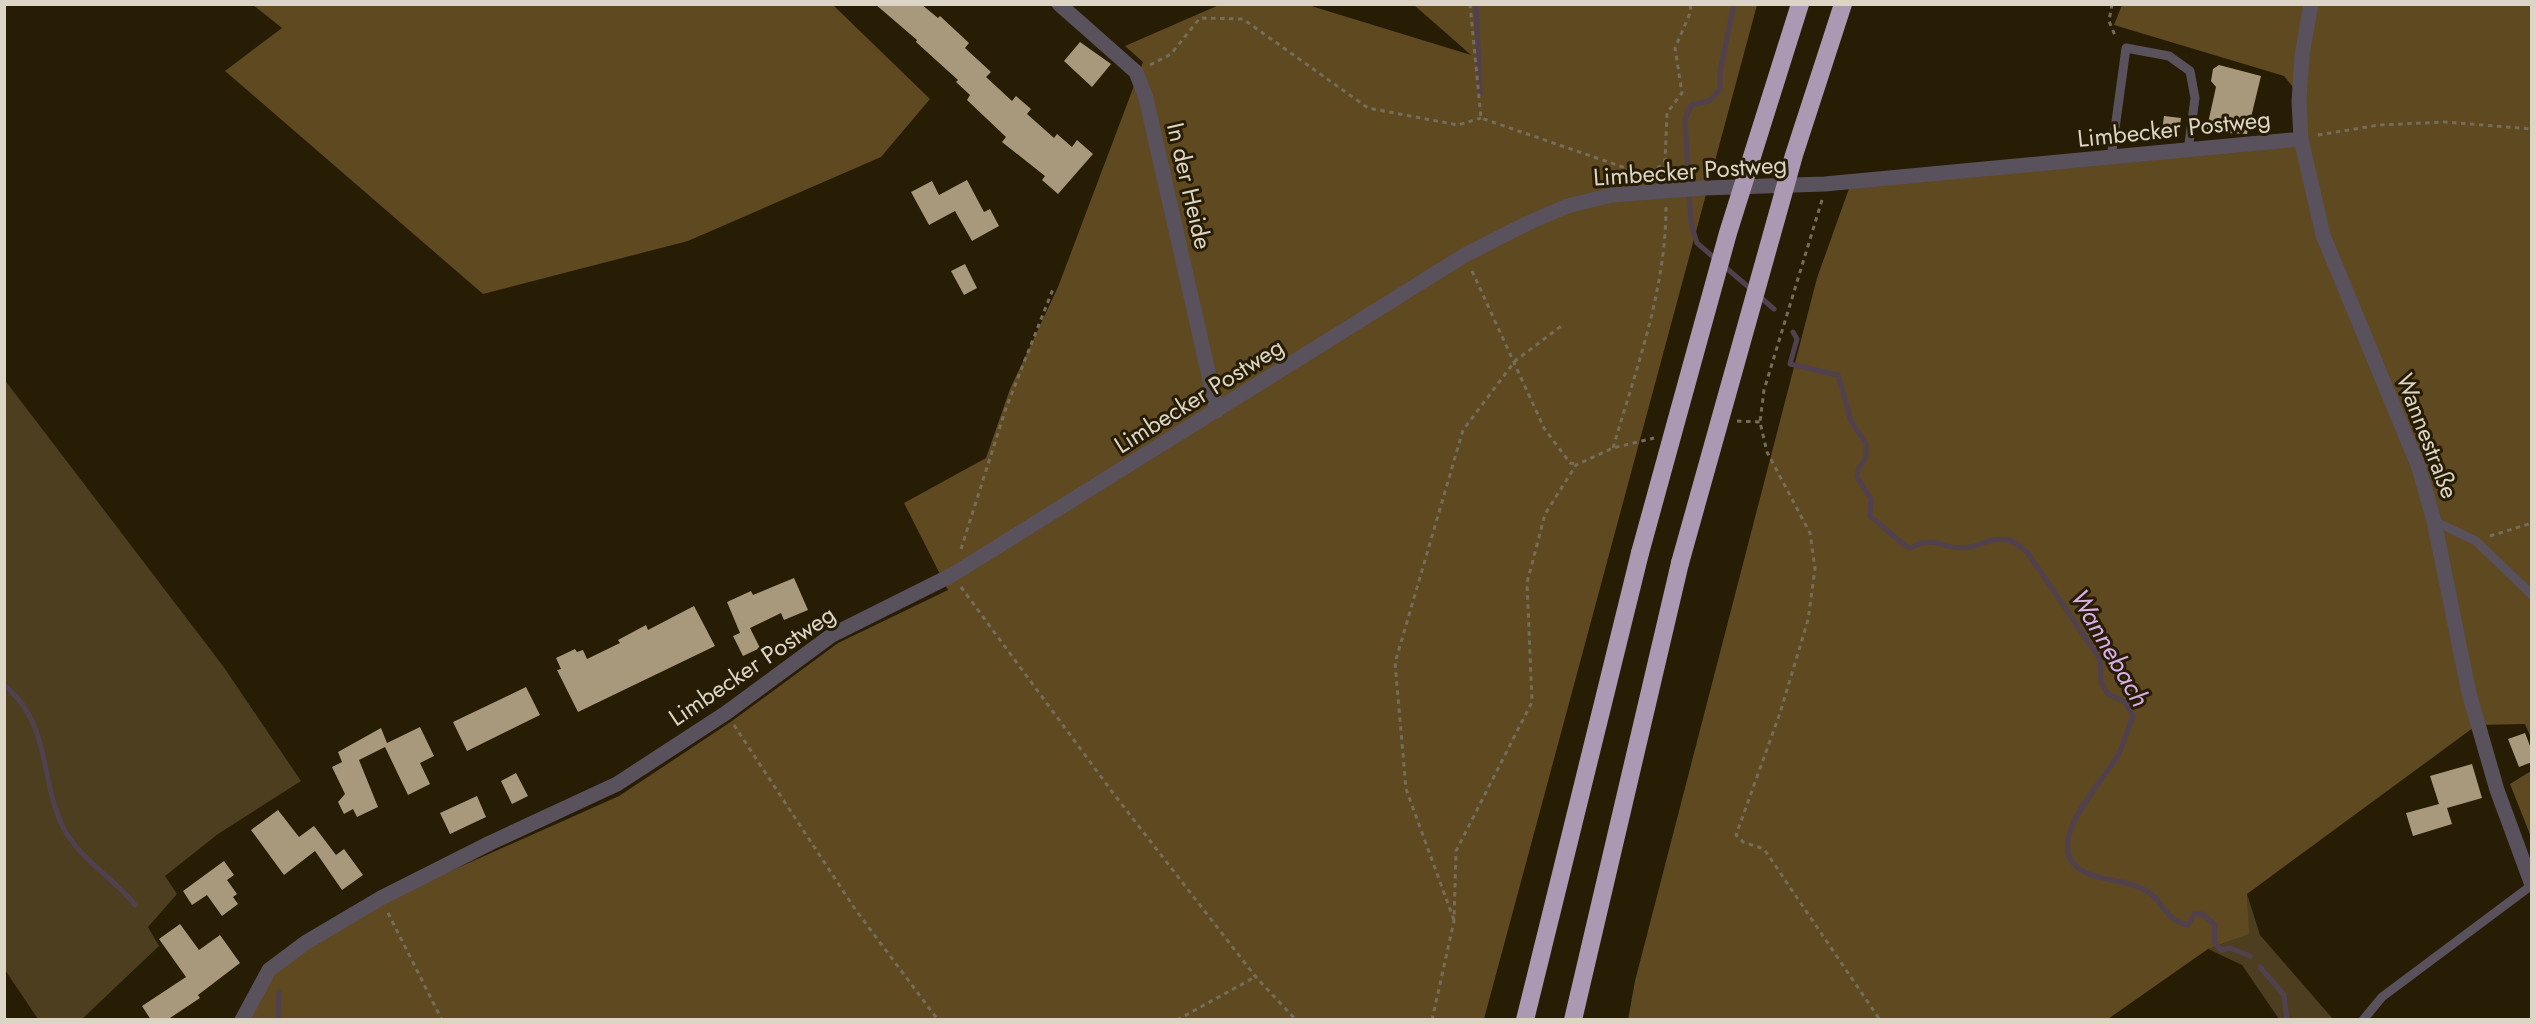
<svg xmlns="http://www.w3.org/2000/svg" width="2536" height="1024" font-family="Jost,sans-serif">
  <rect width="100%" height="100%" fill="#271c04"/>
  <path fill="#4d3e20" d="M4,379L223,666L301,781L218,834L165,876L177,894L148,927L159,946L82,1019H38L5,970Z
    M2247,894L2260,935L2333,1019H2279L2242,965L2208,949L2248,934Z"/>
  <path fill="#5e4921" d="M832,4L930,99L881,157L688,241L483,294L225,71L282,28L253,5Z
    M1219,5H1308L1471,55L1414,5H1757L1484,1019L249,1020L273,970L381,902L619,796L732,721L838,643L948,590L904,503L986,458L1010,389L1058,287L1143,62L1125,46Z
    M2122,5H2531V738L2525,724L2477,725L2247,894L2249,934L2208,949L2108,1019L1628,1020L1635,981L1817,278L1851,183L2301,139L2302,98L2284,76L2114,25Z
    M2531,771V837L2510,784Z"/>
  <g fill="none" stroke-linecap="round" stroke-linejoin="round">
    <path stroke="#51414f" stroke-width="5" d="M1476,4L1480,94
      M1734,4L1720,72V90L1709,101L1691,105L1685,120L1691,223L1697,243L1752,290
      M1759,296L1774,309
      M1793,332L1797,339L1790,364L1838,375L1851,421L1866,444V457L1858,470L1857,477L1871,499L1870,516C1883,525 1899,544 1911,548C1935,533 1945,552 1970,547C1985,544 1992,537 2007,540C2015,541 2021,548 2027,552L2100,659L2101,682L2108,694L2125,702L2133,716C2128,729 2124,743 2118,755C2104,781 2040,844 2081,870C2098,881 2124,879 2143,889C2164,899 2162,919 2188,925L2194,914H2202L2215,925L2214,942L2221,950L2230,948L2250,956
      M4,685C52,724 39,779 63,827C79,859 114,878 135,905
      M2260,967L2284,995L2287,1020
      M278,1020L279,992"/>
  </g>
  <path fill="#a8997d" d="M875,4H921L938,18L940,16L969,43L965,48L991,72L986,77L1012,101L1016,96L1031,109L1027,114L1054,138L1057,134L1072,147L1077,140L1093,154L1058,194L1042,180L1045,176L1002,142L1006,137L967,100L970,95L956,82L958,80L916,42L917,40Z
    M1080,42L1111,64L1092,87L1064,61Z
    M2219,65L2261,76L2247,134L2206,132L2216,87L2211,81L2213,69Z
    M2164,116L2181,118L2179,133L2162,131Z
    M967,180L984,212L990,209L999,226L972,241L955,211L929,225L911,192L932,181L939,195Z
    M965,264L977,288L964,295L951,271Z
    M794,578L808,610L784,620L781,613L750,628L760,648L743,656L733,636L740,633L727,602L751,591L753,595Z
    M694,606L715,646L578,712L557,670L561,669L556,658L575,649L577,652L583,650L587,659L620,643L618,640L646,625L648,630Z
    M526,687L540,715L467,751L453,722Z
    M420,727L434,756L420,763L430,784L408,795L385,747L359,760L378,807L357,817L353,809L344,814L338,802L345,794L332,767L342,762L338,752L381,728L387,743Z
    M2525,733L2532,751V762L2519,767L2508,739Z
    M2472,764L2482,798L2447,808L2452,824L2413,836L2406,813L2439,804L2430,776Z
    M516,773L528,796L512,804L501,781Z
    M477,796L486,817L450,834L440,813Z
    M278,810L299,837L314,826L336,855L344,849L363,875L342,890L315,851L284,875L251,830Z
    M224,861L234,875L227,880L237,894L233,897L238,904L222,916L207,895L192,905L183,891Z
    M180,924L199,950L220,935L240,963L198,995L200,998L167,1020H151L142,1006L186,977L159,939Z"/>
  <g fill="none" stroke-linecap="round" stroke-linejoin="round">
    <path stroke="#766d59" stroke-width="3" stroke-dasharray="4.5 4.5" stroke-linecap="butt" d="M1470,4L1481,118L1646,175
      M2112,4L2109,21L2116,38
      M1150,65L1171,54L1200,18L1243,19L1368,108L1458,125L1481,118
      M2318,135L2379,125L2445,122L2532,129
      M1651,175L1665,161L1667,113L1682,93L1675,48L1691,11L1690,4
      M1822,200L1764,390L1760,422L1767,452L1810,533L1815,569L1808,620L1780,713L1736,835L1743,842L1764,849L1880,1020
      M1472,271L1544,428L1570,463L1575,464
      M1737,421L1760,422
      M1613,448C1636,369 1666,290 1666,207
      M2490,536L2532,523
      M961,549L1006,408L1053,289
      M961,587L1113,793L1255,976L1296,1020
      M734,725L855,909L938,1020
      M388,913L442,1020
      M1454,920L1406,789L1395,663L1463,430L1515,361L1564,324
      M1177,1020L1255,977
      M1432,1020L1454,921L1456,851L1532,702L1527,583L1545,514L1576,465L1613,448L1654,438"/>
    <path stroke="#59515b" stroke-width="9" d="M2111,158L2126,48L2169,56L2190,71L2195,98L2188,151
      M2434,521L2476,541L2532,595
      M2363,1020L2382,997L2532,885"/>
    <path stroke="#59515b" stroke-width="15" d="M1059,4L1136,72L1146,98L1217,411
      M2311,4L2302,55L2299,101L2301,139L2323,235L2419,468L2434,521L2469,693L2497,790L2532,885
      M242,1020L269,970L305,943L381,898L490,843L617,784L726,713L832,635L952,575L1465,255L1526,224L1567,206L1612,195L1704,188L1825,184L2301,139"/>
    <path stroke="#ab98b2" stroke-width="18" d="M1525,1020L1640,553
      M1573,1020L1680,563"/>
    <path stroke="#ab98b2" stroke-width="18" d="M1640,553L1728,233L1800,4
      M1680,563L1794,155L1843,4"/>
  </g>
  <g text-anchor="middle" stroke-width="6" stroke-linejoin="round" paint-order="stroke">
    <g font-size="24" fill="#dcd5c6" stroke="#271c04">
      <text transform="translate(2174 129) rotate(-6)" y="8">Limbecker Postweg</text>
      <text transform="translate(1690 171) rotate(-4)" y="8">Limbecker Postweg</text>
      <text transform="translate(1189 186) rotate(77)" y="8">In der Heide</text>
      <text transform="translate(1199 396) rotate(-32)" y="8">Limbecker Postweg</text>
      <text transform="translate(2427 436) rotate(69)" y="8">Wannestraße</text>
      <text transform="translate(752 666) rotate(-34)" y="8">Limbecker Postweg</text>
    </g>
    <g font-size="26" font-style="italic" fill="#d9aee9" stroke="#271c04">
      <text transform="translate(2110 648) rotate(60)" y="9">Wannebach</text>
    </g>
  </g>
  <rect width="2536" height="1024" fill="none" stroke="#dcd5c6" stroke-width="12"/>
</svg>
